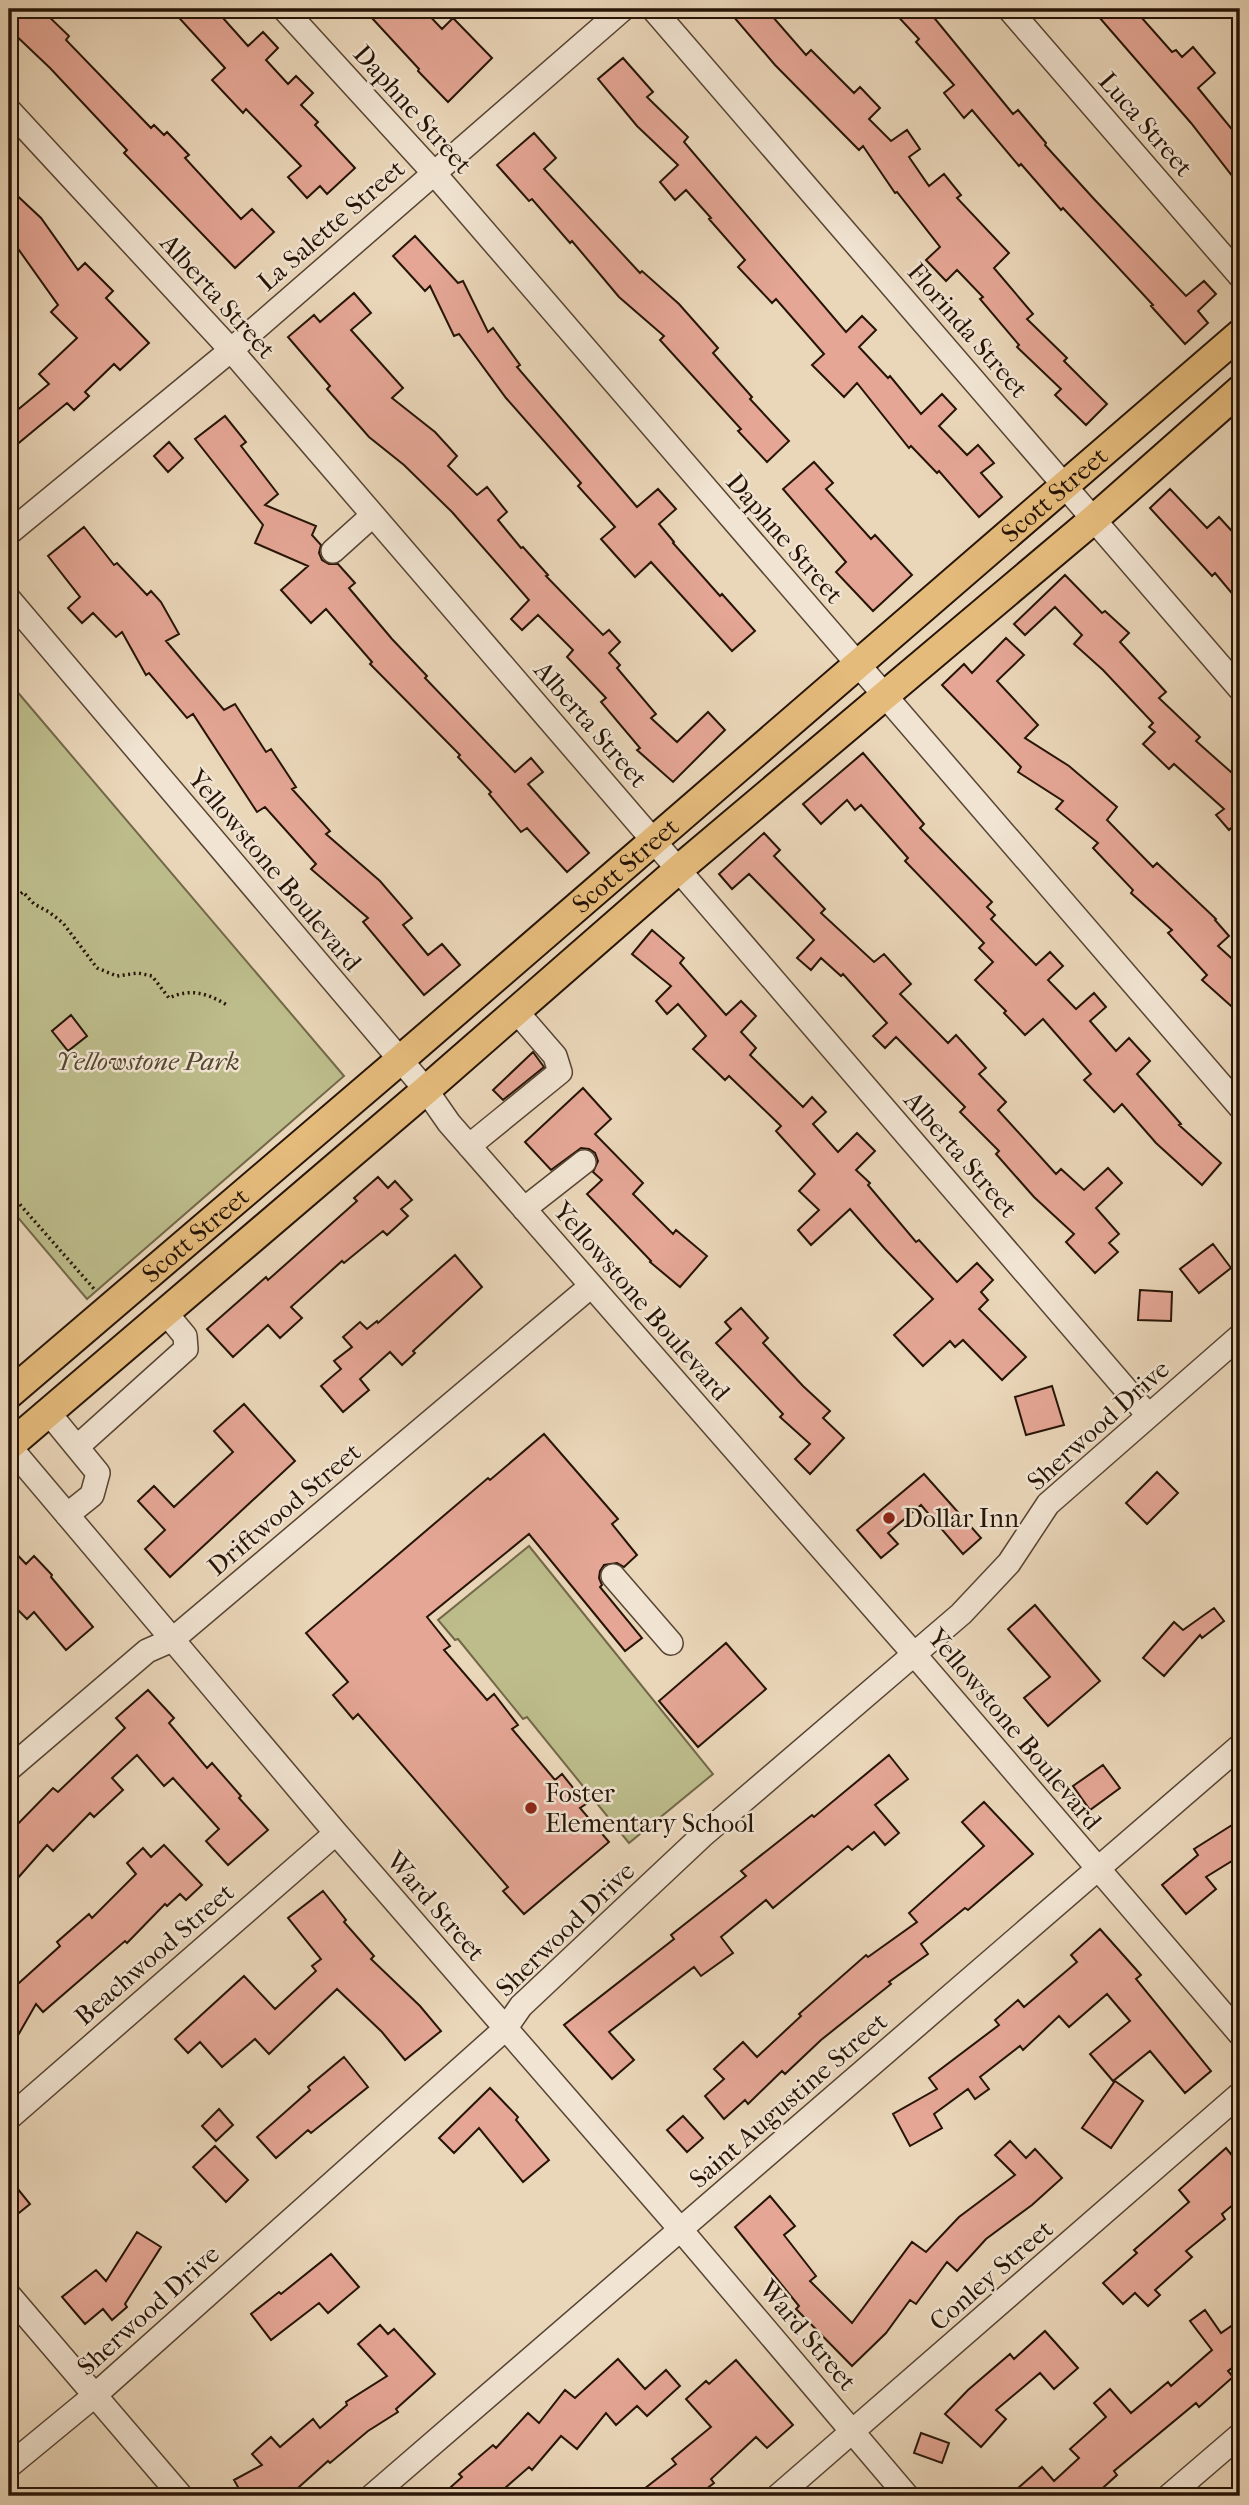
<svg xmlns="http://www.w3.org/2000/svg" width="1249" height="2505" font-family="'IM FELL French Canon',serif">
  <rect width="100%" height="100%" fill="#ead6b9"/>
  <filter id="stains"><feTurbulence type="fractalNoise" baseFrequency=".00286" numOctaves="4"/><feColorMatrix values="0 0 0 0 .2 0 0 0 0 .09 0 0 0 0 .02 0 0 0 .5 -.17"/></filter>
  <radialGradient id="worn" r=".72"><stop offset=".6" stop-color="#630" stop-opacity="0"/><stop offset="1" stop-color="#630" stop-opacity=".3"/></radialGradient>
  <path fill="#bdbc8b" stroke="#726848" stroke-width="2" d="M9,682L344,1076L87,1299L9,1207Z
    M529,1546L713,1774L629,1843L527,1717L523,1719L458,1639L455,1640L438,1620Z"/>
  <path fill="#e5a695" stroke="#261406" stroke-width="2" d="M9,9H41L69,36L66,40L151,128L154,125L164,135L167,132L189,155L185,158L241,219L252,209L274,232L235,268L124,153L127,150L50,68L9,29Z
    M171,9H215L248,46L263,32L278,48L266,60L288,84L296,76L313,93L301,105L318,122L315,125L355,168L327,194L320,186L307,198L288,177L301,166L246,109L243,113L212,80L225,68Z
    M380,9H423L442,29L453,18L492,58L448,102L418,71L419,69L371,17Z
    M727,9H766L806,55L811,50L854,93L860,87L880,108L869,119L891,141L907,130L920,149L909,157L929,186L944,174L961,195L957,198L1009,253L994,268L1033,314L1027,319L1067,358L1064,361L1107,404L1086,425L1055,395L1061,389L1017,347L1019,345L980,299L983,297L957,270L946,281L926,260L940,247L897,192L895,193L863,146L859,150L775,65Z
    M891,9H927L1013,114L1018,110L1046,143L1045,145L1094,199L1186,296L1204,281L1216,294L1198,311L1208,323L1185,344L1151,306L1153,305L1063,208L1061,210L1021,164L1019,166L972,110L964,118L944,93L954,85L916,42L919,39Z
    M1092,9H1134L1172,52L1176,50L1182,57L1193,47L1215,73L1198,88L1240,139V186L1191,123Z
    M623,58L653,92L647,97L688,137L684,142L846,332L862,316L876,330L859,347L888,378L890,376L921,414L942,394L956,409L939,426L967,455L978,445L994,463L981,473L1002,497L979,517L939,471L937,473L911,446L909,448L857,383L844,397L812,365L824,354L776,299L772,303L738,267L745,260L709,219L711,218L686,190L675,200L660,182L678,165L637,126L598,79Z
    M534,133L556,158L544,169L640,273L642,271L679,304L718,348L713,353L752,397L750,399L789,441L767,462L738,431L741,429L660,340L664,336L619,297L572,241L570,243L532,199L529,201L497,165Z
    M9,188L41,218L78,270L85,263L113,291L106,298L149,343L120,370L114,364L85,392L89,396L74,410L67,403L9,451V417L49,384L39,374L77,338L51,312L58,305L9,236Z
    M415,236L458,283L463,281L488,332L493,328L520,365L517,367L637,507L658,489L676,509L659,524L674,542L673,543L720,596L722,594L755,631L732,651L651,562L635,577L601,539L615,527L578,486L581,483L506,398L459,334L454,336L430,286L425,291L393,256Z
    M354,293L371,313L351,330L403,388L392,398L435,432L457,456L448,466L477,495L487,487L507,512L498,520L521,548L523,547L548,575L546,576L603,635L609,630L620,642L609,653L620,665L617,668L656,714L651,718L677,742L708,712L725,730L673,782L637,750L640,748L601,702L606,698L567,657L573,650L538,615L522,630L511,619L529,600L452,512L404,465L369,437L327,389L330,386L288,337L314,315L320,322Z
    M225,416L246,442L241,446L278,494L265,505L316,526L312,535L321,545L319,553L322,560L329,564H338L355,583L349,588L392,639L427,676L425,678L515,772L531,758L543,772L528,784L589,853L567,872L527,828L521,832L489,794L491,792L458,757L460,755L370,664L372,662L326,609L311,623L281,590L308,566L255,543L263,525L195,439Z
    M169,442L183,458L168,472L154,456Z
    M814,462L833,483L826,489L871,539L875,535L912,575L873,611L836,572L846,562L783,489Z
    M1170,489L1207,528L1219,517L1240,540V603L1215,573L1212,576L1150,508Z
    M84,527L114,565L117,563L147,595L151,591L161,602L179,634L166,641L224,710L235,704L266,752L271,749L296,787L292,789L330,831L326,834L380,881L412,918L403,925L428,955L442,944L460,965L424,995L363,922L368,918L311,869L316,864L265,807L257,812L193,714L187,718L149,673L146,675L122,632L116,637L93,613L82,623L68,608L80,597L48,556Z
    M1065,575L1102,613L1105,611L1129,633L1120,642L1166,692L1159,698L1200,737L1196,741L1240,780V823L1239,821L1229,830L1216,815L1224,809L1174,764L1169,769L1143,744L1155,732L1149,727L1153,723L1103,670L1074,644L1082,635L1055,607L1025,635L1014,624Z
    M1006,638L1024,655L997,681L1038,725L1025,738L1069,766L1117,807L1107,820L1153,867L1157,863L1216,919L1215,920L1229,936L1218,946L1240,966V1014L1202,980L1207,975L1168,933L1172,930L1131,893L1133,890L1093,848L1098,843L1056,809L1063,801L1018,772L1021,767L942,685L964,664L972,673Z
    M863,753L924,824L920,828L992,902L987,907L995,915L991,919L1036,965L1050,952L1063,966L1048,980L1076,1009L1094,993L1106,1007L1090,1021L1116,1051L1129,1038L1150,1061L1137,1074L1181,1124L1179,1125L1221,1163L1202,1185L1156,1143L1122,1104L1114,1112L1084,1080L1091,1074L1043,1019L1025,1035L1004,1013L1006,1011L975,980L993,962L979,948L984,943L905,861L908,858L861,805L855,810L847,800L821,824L803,804Z
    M764,833L780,850L774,856L825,909L821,913L874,962L884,954L911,984L900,994L948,1043L956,1035L986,1068L979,1074L1006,1102L998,1110L1056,1174L1061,1169L1084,1190L1108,1168L1122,1183L1096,1208L1119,1234L1109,1243L1118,1252L1095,1273L1066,1242L1074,1234L1034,1197L996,1154L999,1151L960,1112L965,1107L896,1037L885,1048L873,1036L887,1023L843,974L841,976L821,958L811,970L797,958L814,940L749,874L732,889L719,874Z
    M652,930L684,958L680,963L726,1015L741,1001L756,1016L741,1032L756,1048L750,1055L803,1107L812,1097L826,1112L813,1124L838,1152L857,1133L875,1151L856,1170L870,1183L868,1185L916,1242L919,1240L957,1282L977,1263L993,1280L981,1292L988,1300L979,1309L1026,1357L1002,1380L963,1340L955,1347L950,1341L923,1366L894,1335L933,1299L885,1249L850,1209L811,1245L798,1230L819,1210L799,1191L815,1174L776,1131L781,1126L729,1076L725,1080L693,1049L706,1036L678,1004L667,1014L656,1001L671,986L632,954Z
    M71,1015L87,1036L68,1051L52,1031Z
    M533,1052L544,1067L503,1100L493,1090Z
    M583,1088L611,1119L595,1134L643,1183L633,1194L673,1234L676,1230L707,1256L680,1287L650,1262L651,1261L587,1194L602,1180L593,1172L598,1161L595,1153L589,1149L581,1148L551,1170L525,1142Z
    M378,1177L388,1188L395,1181L412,1200L401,1209L408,1216L387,1235L383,1231L344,1263L342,1261L291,1307L302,1318L280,1338L268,1325L233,1357L207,1329L266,1277L268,1280L357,1201L354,1198Z
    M1213,1244L1231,1268L1199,1293L1180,1269Z
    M455,1255L482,1287L413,1351L415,1353L402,1365L390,1352L360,1379L369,1390L343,1412L321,1386L341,1369L334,1361L352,1347L343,1337L360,1322L367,1329L377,1321L378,1323Z
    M1140,1290L1172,1292L1171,1321L1138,1320Z
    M741,1308L768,1338L763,1343L803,1386L830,1411L823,1418L844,1438L810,1474L795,1459L810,1444L780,1417L783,1414L716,1343L731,1329L725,1322Z
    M1052,1386L1064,1425L1026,1435L1015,1397Z
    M244,1404L295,1461L170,1577L145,1549L165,1530L138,1501L154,1486L174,1507L233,1452L214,1431Z
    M544,1434L618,1519L612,1524L637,1555L624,1567L617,1563L604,1565L600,1571L599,1578L602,1585L600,1587L642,1638L625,1651L529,1534L427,1617L450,1646L444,1650L487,1700L494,1694L518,1725L512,1729L555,1780L562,1774L586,1804L580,1808L609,1842L524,1914L503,1891L508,1887L358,1714L353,1719L333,1695L348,1682L306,1633L488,1478L490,1480Z
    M1157,1472L1178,1493L1147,1524L1126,1503Z
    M924,1474L981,1538L963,1554L921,1505L888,1533L898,1544L881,1558L857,1530Z
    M9,1546L26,1564L34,1556L52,1575L51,1577L93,1627L66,1650L34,1612L27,1619L9,1601Z
    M1035,1605L1100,1681L1048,1726L1024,1698L1050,1677L1008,1629Z
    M1214,1608L1224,1621L1202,1638L1200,1635L1164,1676L1143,1658L1174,1622L1183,1630Z
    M726,1643L766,1689L698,1747L659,1701Z
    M148,1690L174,1718L169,1723L207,1768L212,1763L241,1796L239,1798L268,1830L228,1865L206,1841L219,1829L173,1778L164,1786L137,1755L112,1778L123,1790L94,1817L90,1813L53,1851L47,1845L9,1888V1833L53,1788L58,1792L125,1728L116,1718Z
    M889,1755L908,1779L875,1805L899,1833L885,1845L874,1832L852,1850L848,1846L773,1908L766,1900L721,1937L733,1953L701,1976L694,1967L609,2032L634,2060L612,2079L564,2025L674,1939L671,1935L746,1876L741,1871L812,1815L814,1817Z
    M1103,1765L1120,1788L1090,1810L1073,1786Z
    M984,1802L1033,1854L968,1910L965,1908L921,1944L928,1954L889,1982L891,1984L821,2040L785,2074L782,2071L748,2104L745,2100L724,2119L705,2096L724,2079L714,2069L743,2042L757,2057L801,2016L799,2014L866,1955L868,1957L917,1922L909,1913L984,1846L962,1822Z
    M1240,1820V1856L1206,1877L1216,1889L1186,1914L1162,1885L1198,1855L1194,1849Z
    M164,1845L202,1885L186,1900L180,1894L167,1906L165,1904L127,1943L125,1941L43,2012L36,2004L9,2051V1992L60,1946L57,1942L89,1914L92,1918L136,1874L127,1863L143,1848L151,1857Z
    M323,1891L346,1920L344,1922L374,1956L371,1959L420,2006L441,2031L405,2060L382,2032L337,1989L269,2054L255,2039L222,2067L200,2042L188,2053L175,2039L244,1976L275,2009L316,1971L312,1966L321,1959L288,1918Z
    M1100,1929L1141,1975L1136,1979L1211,2071L1185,2093L1150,2051L1113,2081L1090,2054L1130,2021L1107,1994L1069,2027L1059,2016L1023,2050L1020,2046L980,2077L989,2089L975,2099L968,2089L934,2114L942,2128L910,2146L893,2114L937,2089L929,2078L999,2025L995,2020L1018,2000L1024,2007L1077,1962L1071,1955Z
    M344,2057L368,2087L311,2133L308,2130L276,2158L257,2137L310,2090L308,2087Z
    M1115,2081L1143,2101L1111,2148L1082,2128Z
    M490,2088L518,2117L516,2120L549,2160L523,2182L479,2128L454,2153L439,2138Z
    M219,2109L233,2125L216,2141L202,2126Z
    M683,2116L703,2138L687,2152L667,2130Z
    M1010,2141L1026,2158L1035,2149L1062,2178L1032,2205L986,2239L957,2271L947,2262L916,2304L910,2300L886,2333L852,2366L796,2309L799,2306L735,2227L770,2196L795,2226L784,2235L816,2276L810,2281L852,2323L912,2242L926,2252L959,2217L1015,2175L995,2155Z
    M215,2146L248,2180L226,2202L193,2167Z
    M1226,2148L1240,2165V2199L1222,2214L1225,2219L1186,2251L1192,2257L1155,2290L1160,2295L1148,2306L1135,2293L1123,2304L1103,2283L1137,2253L1134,2250L1189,2202L1179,2190Z
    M9,2178L30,2204L9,2221Z
    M137,2232L161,2247L125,2304L127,2307L112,2320L103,2309L85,2324L62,2297L96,2270L106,2281Z
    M331,2254L359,2287L328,2313L319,2303L271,2340L251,2314L279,2292L281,2294Z
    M1205,2310L1221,2333L1240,2320V2362L1228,2371L1233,2377L1199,2407L1196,2403L1114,2471L1117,2475L1094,2496H1009L1042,2467L1054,2481L1079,2458L1070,2449L1106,2417L1094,2403L1110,2389L1131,2413L1168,2382L1171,2386L1212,2350L1190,2321Z
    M380,2325L388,2334L394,2329L435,2374L396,2409L398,2412L368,2431L330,2463L328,2461L289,2496H243L234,2480L262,2465L252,2454L271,2437L280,2447L313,2419L320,2428L347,2405L346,2402L387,2376L358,2344Z
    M1045,2331L1078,2368L1054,2389L1040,2373L996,2410L1006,2419L981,2447L945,2414L968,2390L1010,2354L1014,2359Z
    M618,2359L645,2389L666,2370L680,2386L647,2416L637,2406L616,2425L606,2413L577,2449L561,2436L532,2470L529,2467L496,2496H441L462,2477L459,2474L493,2445L496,2448L528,2413L539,2423L565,2390L575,2398Z
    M736,2360L793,2425L767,2448L756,2437L711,2479L714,2483L697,2496H635L676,2464L672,2459L711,2427L686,2399L706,2381L709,2384Z
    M921,2433L949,2443L942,2463L914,2453Z"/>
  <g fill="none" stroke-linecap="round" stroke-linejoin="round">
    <defs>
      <path id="minor" d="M284,9L433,172L1240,1107
        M653,9L1240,689
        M1009,9L1240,276
        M9,110L231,350L1148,1415
        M9,533L231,350L623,9
        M333,551L373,515
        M9,599L426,1090L449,1123L914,1654L1240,2034
        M469,1146L560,1072L555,1056L516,1011
        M524,1209L584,1162
        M48,1412L98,1473L92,1495L67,1515
        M9,1446L336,1833L681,2230L907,2496
        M77,1447L186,1349L185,1336L165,1312
        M613,1576L671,1643
        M9,1769L147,1651L172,1640L591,1286
        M9,2118L336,1833
        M9,2295L181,2496
        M9,2466L94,2396L505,2029L521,2006L702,1836L961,1614L1009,1563L1048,1504L1240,1336
        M372,2496L1240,1746
        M778,2496L1240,2094
        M1169,2496L1240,2435"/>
      <g id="major">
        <path id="s1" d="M9,1394L400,1060L1240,334"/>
        <path d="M9,1446L426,1090L679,869L1094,519L1240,390"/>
      </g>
    </defs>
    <use href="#minor" stroke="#574433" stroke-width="26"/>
    <use href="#major" stroke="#261406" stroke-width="32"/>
    <path stroke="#261406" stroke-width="3.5" stroke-dasharray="2 3.5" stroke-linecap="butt" d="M9,891L15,898L23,892L34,904L49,912L63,923L97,968L117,976L138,973L152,976L169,998C190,988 207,993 227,1005
      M9,1192L95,1290"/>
    <use href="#minor" stroke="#f1e4d2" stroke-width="23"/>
    <use href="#major" stroke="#e5bb7c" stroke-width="28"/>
  </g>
  <g fill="#8f2418" stroke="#f1e4d2" stroke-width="2.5">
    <circle cx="889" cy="1518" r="7"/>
    <circle cx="531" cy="1808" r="7"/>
  </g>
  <g text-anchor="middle" stroke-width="5" stroke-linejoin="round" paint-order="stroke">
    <g font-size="26" fill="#261406" stroke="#f1e4d2">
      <text transform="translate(413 109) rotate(48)" y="9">Daphne Street</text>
      <text transform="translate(1146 124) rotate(49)" y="9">Luca Street</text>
      <text transform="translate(331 225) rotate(-41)" y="9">La Salette Street</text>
      <text transform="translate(218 296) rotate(48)" y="9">Alberta Street</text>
      <text transform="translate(968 330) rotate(49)" y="9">Florinda Street</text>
      <text dy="9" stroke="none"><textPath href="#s1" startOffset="1379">Scott Street</textPath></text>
      <text transform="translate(785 538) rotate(49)" y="9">Daphne Street</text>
      <text transform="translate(591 724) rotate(49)" y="9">Alberta Street</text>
      <text dy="9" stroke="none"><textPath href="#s1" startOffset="812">Scott Street</textPath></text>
      <text transform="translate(275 870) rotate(50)" y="9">Yellowstone Boulevard</text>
      <text transform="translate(961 1154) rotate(49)" y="9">Alberta Street</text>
      <text dy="9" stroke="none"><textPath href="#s1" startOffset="245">Scott Street</textPath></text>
      <text transform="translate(642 1301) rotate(49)" y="9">Yellowstone Boulevard</text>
      <text transform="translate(1098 1425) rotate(-42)" y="9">Sherwood Drive</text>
      <text transform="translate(284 1509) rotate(-40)" y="9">Driftwood Street</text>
      <text transform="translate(1015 1729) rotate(50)" y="9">Yellowstone Boulevard</text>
      <text transform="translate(436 1906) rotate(49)" y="9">Ward Street</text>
      <text transform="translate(565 1929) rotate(-44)" y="9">Sherwood Drive</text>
      <text transform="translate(154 1954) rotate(-41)" y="9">Beachwood Street</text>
      <text transform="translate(788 2100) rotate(-41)" y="9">Saint Augustine Street</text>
      <text transform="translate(991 2275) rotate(-41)" y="9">Conley Street</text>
      <text transform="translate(148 2310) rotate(-42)" y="9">Sherwood Drive</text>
      <text transform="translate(808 2335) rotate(50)" y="9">Ward Street</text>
    </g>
    <g font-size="26" font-style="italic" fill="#53462e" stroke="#f1e4d2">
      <text x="148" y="1070">Yellowstone Park</text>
    </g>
    <g font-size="26" fill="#261406" stroke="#f1e4d2" text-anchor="start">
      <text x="903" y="1527">Dollar Inn</text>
      <text x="545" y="1802">Foster<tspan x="545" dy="30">Elementary School</tspan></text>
    </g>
  </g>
  <rect width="1249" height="2505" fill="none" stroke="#ead6b9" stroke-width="35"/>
  <rect x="10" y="10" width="1228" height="2484" fill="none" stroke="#261406" stroke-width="3.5"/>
  <rect x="18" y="18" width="1214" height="2470" fill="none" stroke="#261406" stroke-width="2"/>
  <rect width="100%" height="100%" filter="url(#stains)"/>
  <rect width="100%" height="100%" fill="url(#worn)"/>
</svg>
